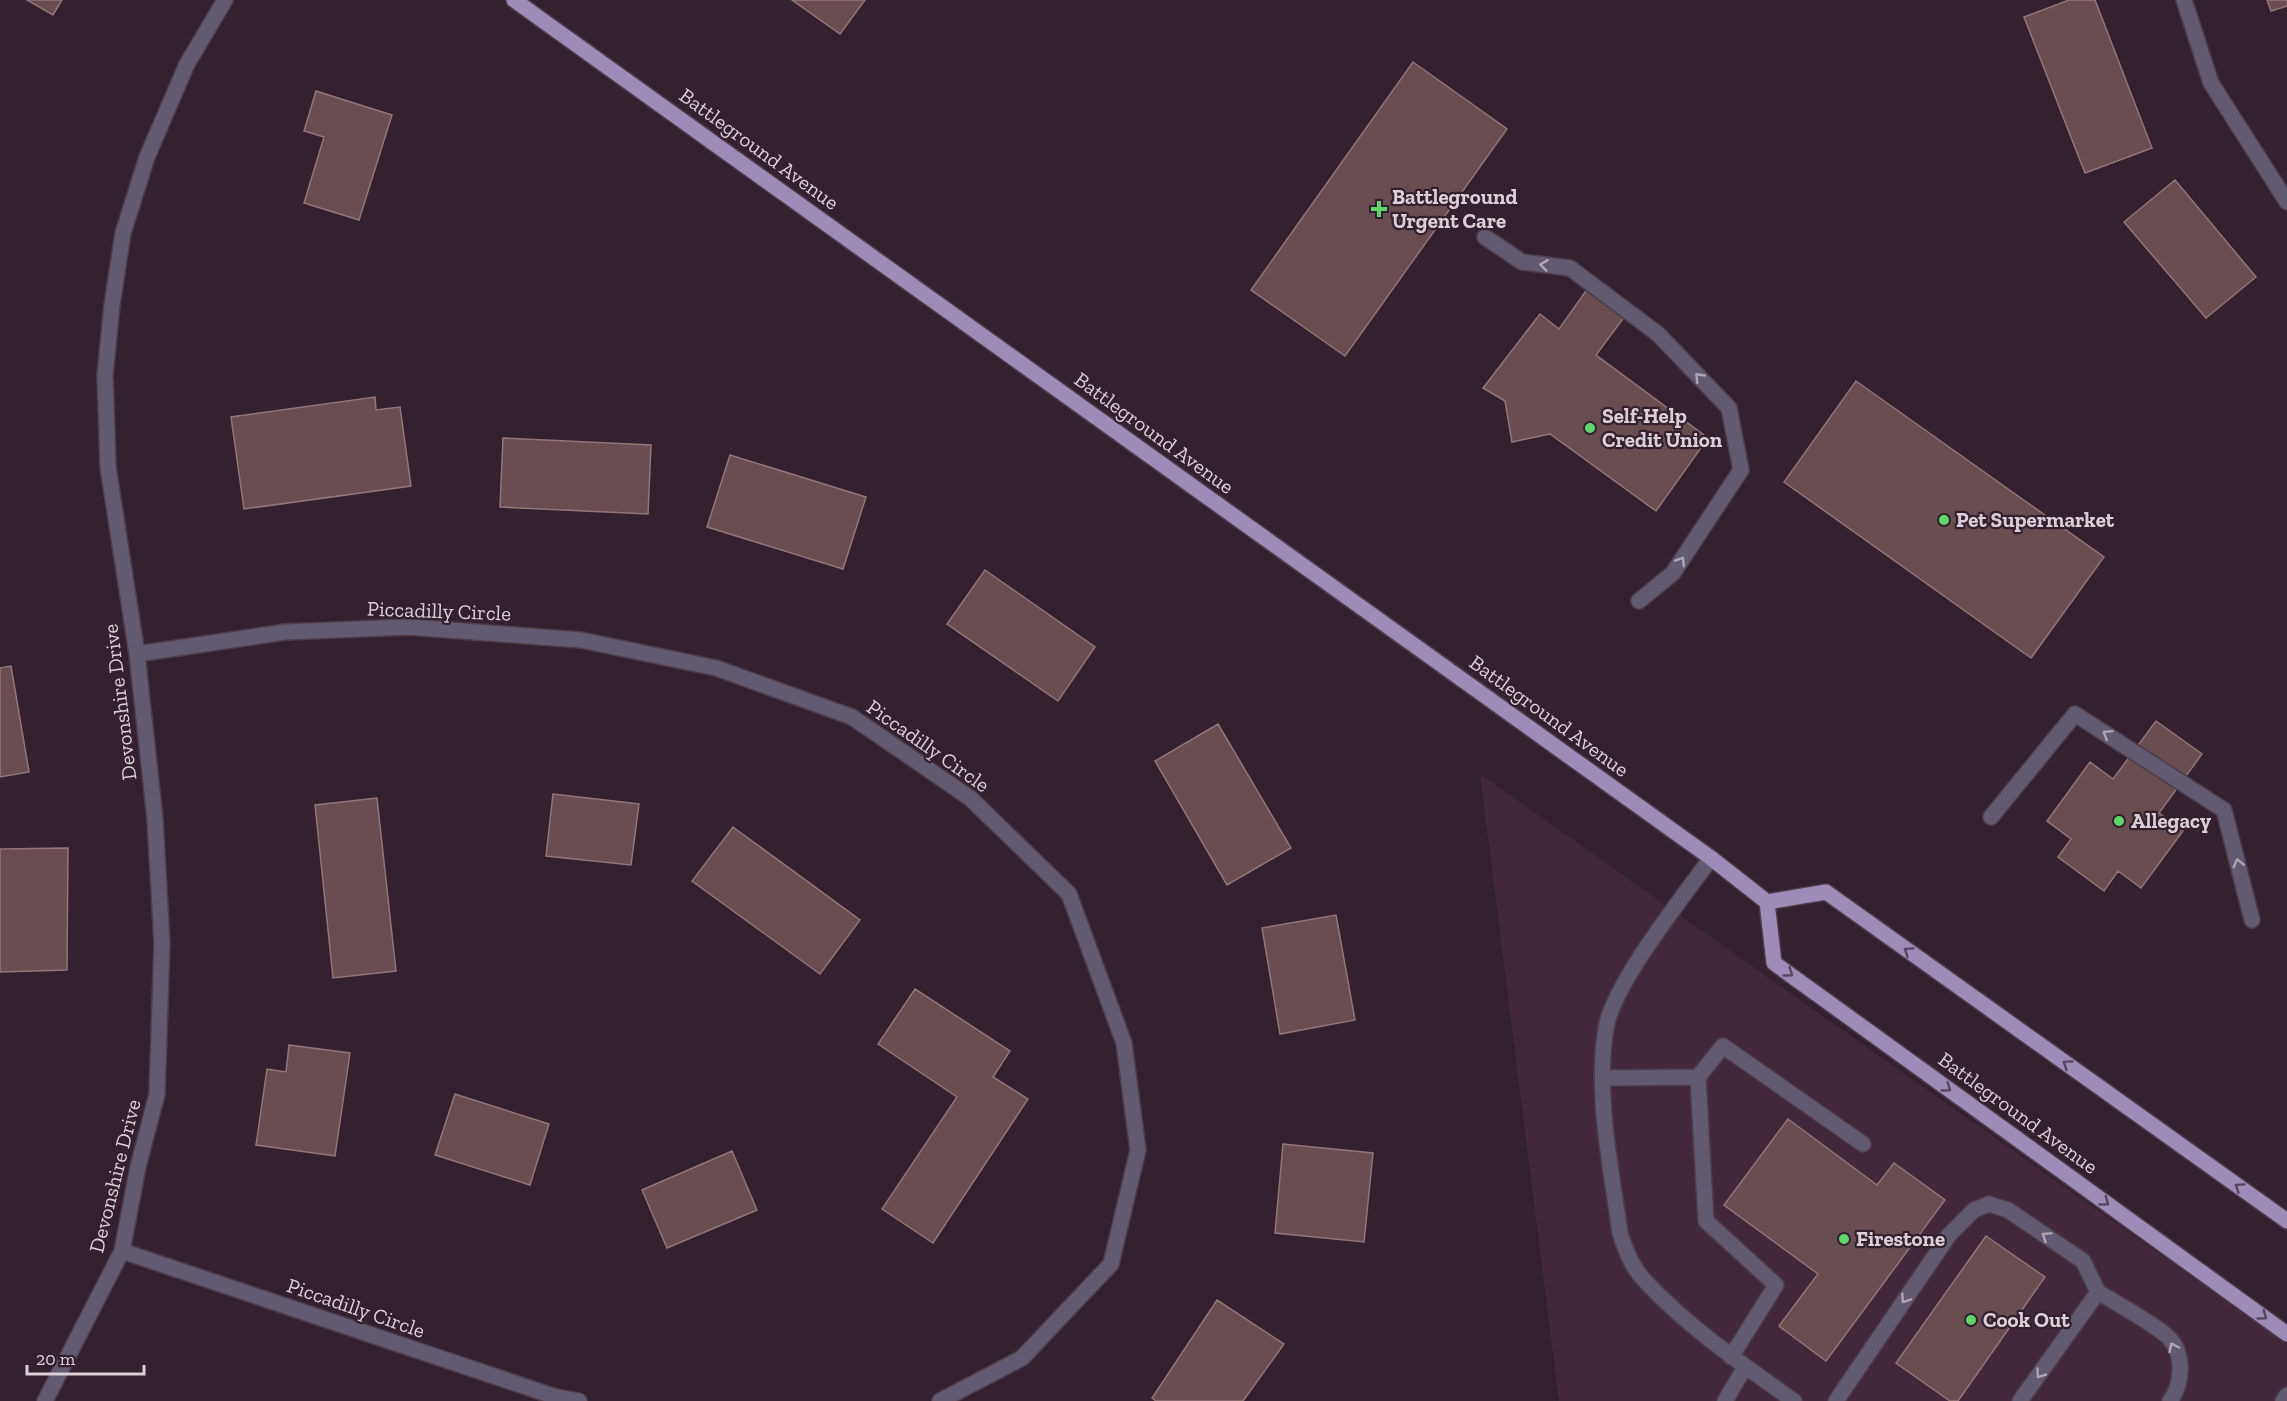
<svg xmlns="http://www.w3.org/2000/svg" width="2287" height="1401" font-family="'Zilla Slab',serif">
  <rect width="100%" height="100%" fill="#33212f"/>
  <path fill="#41293b" d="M1480,774L2287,1344V1401H1559Z"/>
  <path fill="#684d51" stroke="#927579" stroke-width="1.5" d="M27,0H62L53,15Z
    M792,0H865L840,34Z
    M2069,0H2095L2152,148L2085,173L2024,17Z
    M2267,0H2287V6L2271,11Z
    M1413,62L1507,129L1345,356L1251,290Z
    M316,91L392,115L359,220L304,203L324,137L304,131Z
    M2175,180L2256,277L2206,318L2124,222Z
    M1588,288L1625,316L1596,355L1708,438L1656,511L1550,434L1512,442L1505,401L1483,388L1540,314L1559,329Z
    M1856,381L2104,557L2031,658L1784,482Z
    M375,397L376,410L400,407L411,486L244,509L231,417Z
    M503,438L651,445L648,514L500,507Z
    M730,455L866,497L843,569L707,527Z
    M985,570L1095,647L1058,701L947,624Z
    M11,666L29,772L0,777V668Z
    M2156,721L2202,754L2159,813L2183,831L2141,888L2118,871L2104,891L2058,857L2071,839L2047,821L2090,762L2113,779Z
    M1218,724L1291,848L1227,885L1155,761Z
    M553,794L639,804L631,865L546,856Z
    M377,798L396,971L333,978L315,805Z
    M733,827L860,920L820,974L692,881Z
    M68,848L67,970L0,972V849Z
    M1336,915L1355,1020L1280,1034L1262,928Z
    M915,989L1010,1051L993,1077L1028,1099L933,1243L882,1209L957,1097L878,1044Z
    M289,1045L350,1053L335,1156L256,1145L267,1069L286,1072Z
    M455,1094L549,1124L530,1185L435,1155Z
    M1788,1119L1877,1185L1894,1163L1945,1200L1826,1361L1779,1326L1818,1274L1724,1205Z
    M1283,1144L1373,1153L1364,1242L1275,1233Z
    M732,1151L757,1210L667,1248L642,1190Z
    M1986,1236L2045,1277L1958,1401H1950L1896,1363Z
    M1217,1300L1284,1344L1243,1401H1156L1152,1398Z"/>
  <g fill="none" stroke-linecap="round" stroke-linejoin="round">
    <defs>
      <path id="lane" d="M1485,237L1522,262L1570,268L1658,334L1729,408L1741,470L1673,573L1639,601
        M1991,817L2075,714L2224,810L2252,920
        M1711,858C1683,897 1613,984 1606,1028C1595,1094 1611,1167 1620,1233C1626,1251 1632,1268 1646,1282C1688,1327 1743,1365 1794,1401
        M1698,1077L1723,1046L1863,1144
        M1603,1078L1698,1077L1706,1221L1776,1285L1731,1357
        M1725,1401L1745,1367
        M1836,1401L1949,1235L1974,1210L1989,1204L2008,1210L2083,1261L2098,1292
        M2020,1401L2098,1292C2114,1302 2160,1327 2170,1339C2185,1356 2182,1385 2170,1401
        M2283,1401L2287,1395"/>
      <path id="street" d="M2184,0L2211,83L2287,202
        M137,654L285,632L409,627L581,640L716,668L852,717L970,798L1069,894L1124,1043L1138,1150L1111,1264L1022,1358L940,1401
        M122,1251L556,1397L579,1401
        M45,1401L122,1251L138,1167L157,1094L162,943L155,819L137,654L108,467L105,375L112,305L123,233L147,157L187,64L225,0"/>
      <path id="primary" d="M514,0L1711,858L1767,902L1774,963L2287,1334
        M1767,902L1826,892L2287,1221"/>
    </defs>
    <use href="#lane" stroke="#4e3d4a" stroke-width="18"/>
    <use href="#street" stroke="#4e3d4a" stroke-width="18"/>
    <use href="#primary" stroke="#4e3d4a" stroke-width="18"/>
    <use href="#lane" stroke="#625a70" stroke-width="15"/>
    <use href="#street" stroke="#625a70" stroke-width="15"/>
    <use href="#primary" stroke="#9c8cb7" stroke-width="15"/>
  </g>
  <defs><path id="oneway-chevron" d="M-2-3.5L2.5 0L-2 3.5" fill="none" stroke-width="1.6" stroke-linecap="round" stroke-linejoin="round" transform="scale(1.5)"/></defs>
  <g stroke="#b0a5b3">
    <use href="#oneway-chevron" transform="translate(1544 265) rotate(-173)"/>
    <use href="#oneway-chevron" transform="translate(1699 377) rotate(-134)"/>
    <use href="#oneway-chevron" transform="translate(1681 561) rotate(-57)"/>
    <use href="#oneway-chevron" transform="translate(2107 734) rotate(-148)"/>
    <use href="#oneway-chevron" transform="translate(2238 863) rotate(-104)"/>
    <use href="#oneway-chevron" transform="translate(2046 1236) rotate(-146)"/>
    <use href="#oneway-chevron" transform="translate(1905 1299) rotate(124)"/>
    <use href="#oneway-chevron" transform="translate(2173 1347) rotate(-115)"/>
    <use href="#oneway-chevron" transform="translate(2040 1374) rotate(126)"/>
  </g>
  <g stroke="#58465f">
    <use href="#oneway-chevron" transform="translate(1908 951) rotate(-145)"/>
    <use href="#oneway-chevron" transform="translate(1789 973) rotate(36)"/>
    <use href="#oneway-chevron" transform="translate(2067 1064) rotate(-145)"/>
    <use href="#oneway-chevron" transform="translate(1947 1088) rotate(36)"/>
    <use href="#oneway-chevron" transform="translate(2239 1187) rotate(-145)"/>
    <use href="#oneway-chevron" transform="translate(2105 1202) rotate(36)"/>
    <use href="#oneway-chevron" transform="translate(2263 1316) rotate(36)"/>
  </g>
  <g fill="#60d56b" stroke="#33212f" stroke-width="2">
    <path d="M1376 200h6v6h6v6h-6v6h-6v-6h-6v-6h6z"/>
    <circle cx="1590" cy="428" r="6"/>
    <circle cx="1944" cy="520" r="6"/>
    <circle cx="2119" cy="821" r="6"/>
    <circle cx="1844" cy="1239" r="6"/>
    <circle cx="1971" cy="1320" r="6"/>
  </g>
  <g text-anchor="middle" stroke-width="4.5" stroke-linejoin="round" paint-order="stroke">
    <g font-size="21" fill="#daced7" stroke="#33212f">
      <text transform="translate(759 149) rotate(36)" y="7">Battleground Avenue</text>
      <text transform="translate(1154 433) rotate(36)" y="7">Battleground Avenue</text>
      <text transform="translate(439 611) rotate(2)" y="7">Piccadilly Circle</text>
      <text transform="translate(120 702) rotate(-97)" y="7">Devonshire Drive</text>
      <text transform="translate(1549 716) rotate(36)" y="7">Battleground Avenue</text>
      <text transform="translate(928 746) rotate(35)" y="7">Piccadilly Circle</text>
      <text transform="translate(2018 1113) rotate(36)" y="7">Battleground Avenue</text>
      <text transform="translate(115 1176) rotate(-76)" y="7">Devonshire Drive</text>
      <text transform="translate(356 1308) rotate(19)" y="7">Piccadilly Circle</text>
    </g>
    <g font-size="21" font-weight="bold" fill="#daced7" stroke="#33212f" text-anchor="start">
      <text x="1392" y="204">Battleground<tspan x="1392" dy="24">Urgent Care</tspan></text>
      <text x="1602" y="423">Self-Help<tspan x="1602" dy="24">Credit Union</tspan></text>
      <text x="1956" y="527">Pet Supermarket</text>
      <text x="2131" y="828">Allegacy</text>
      <text x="1856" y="1246">Firestone</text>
      <text x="1983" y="1327">Cook Out</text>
    </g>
  </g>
  <path d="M27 1365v9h117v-9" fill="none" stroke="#daced7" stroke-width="3"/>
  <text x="36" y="1365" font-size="18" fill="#daced7" stroke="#33212f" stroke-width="4.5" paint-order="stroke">20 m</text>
</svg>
